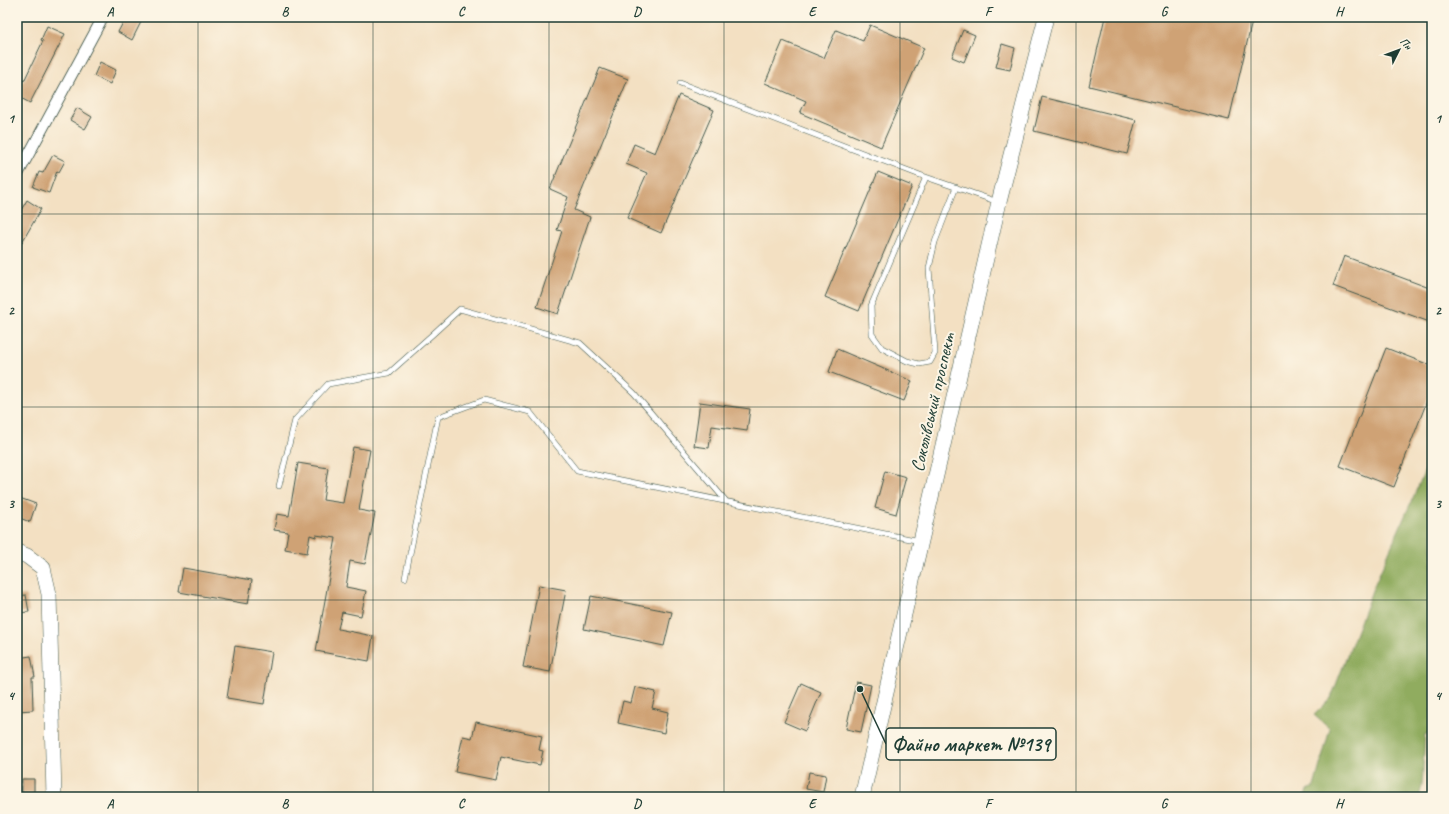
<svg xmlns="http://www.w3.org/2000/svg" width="1449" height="814" font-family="Caveat,sans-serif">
  <rect width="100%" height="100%" fill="#fcf5e5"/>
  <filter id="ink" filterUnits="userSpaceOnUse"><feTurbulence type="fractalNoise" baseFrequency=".025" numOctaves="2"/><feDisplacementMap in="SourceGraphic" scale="8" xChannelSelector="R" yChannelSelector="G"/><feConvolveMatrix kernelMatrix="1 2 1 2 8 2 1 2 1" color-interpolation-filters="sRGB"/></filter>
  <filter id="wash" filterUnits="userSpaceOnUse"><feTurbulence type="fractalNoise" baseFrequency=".012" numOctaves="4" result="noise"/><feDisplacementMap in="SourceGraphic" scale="16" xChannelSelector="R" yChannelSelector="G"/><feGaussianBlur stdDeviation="0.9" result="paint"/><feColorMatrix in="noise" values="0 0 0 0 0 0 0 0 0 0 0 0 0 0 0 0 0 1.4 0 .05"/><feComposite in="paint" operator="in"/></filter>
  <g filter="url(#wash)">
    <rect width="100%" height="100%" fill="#f3e0c2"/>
    <path fill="#90ac5e" stroke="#587449" d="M1432,455V734H1425L1422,786L1419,797H1306L1308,790L1314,787L1330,729L1314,715L1331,698L1373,588Z"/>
    <g id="blocks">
      <path fill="#cfa275" d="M126,17H132L141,22L132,40L118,32Z
        M1105,17H1253L1229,120L1089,86Z
        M870,25L924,48L881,147L800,113L806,101L765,83L783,41L824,58L836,30L863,41Z
        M47,26L65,34L30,103L17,96V90L23,80L24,81L43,41L41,40Z
        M963,30L975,35L964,62L952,57Z
        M1002,44L1015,48L1010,70L996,67Z
        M100,62L116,70L110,84L94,76Z
        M600,68L628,79L574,210L590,217L558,314L537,307L562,231L557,230L568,197L550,189Z
        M679,95L714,110L661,233L627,218L647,173L626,164L634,144L655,153Z
        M1042,97L1136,120L1127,154L1034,131Z
        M77,108L92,117L85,129L70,120Z
        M53,155L65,161L59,172L57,171L49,193L33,187L39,172L43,173Z
        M878,172L912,186L859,311L825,297Z
        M27,200L41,209L17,251V217Z
        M1344,256L1432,289V323L1333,286Z
        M1386,348L1432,366V388L1394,487L1340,466Z
        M837,349L912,381L904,401L829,372Z
        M700,402L750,409L747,431L712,426L709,448L694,446Z
        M353,447L370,450L359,510L375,513L365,564L350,561L346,587L366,591L361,616L342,612L338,629L373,636L369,661L316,651L336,538L316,535V537L310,535L307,553L285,549L288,532L274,530L277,514L289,516L298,463L328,468L323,500L343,503Z
        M885,471L906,477L896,514L875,508Z
        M17,497L36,504L30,522L17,517Z
        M183,568L252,580L248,604L179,592Z
        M539,585L566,590L550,672L523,667Z
        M26,595L29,612L17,613V596Z
        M591,596L672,612L664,646L584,629Z
        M235,646L272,652L264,704L227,698Z
        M31,656L35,677H32L33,710L17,711V658Z
        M856,682L871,685L861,732L846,729Z
        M801,683L821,692L805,731L784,722Z
        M635,687L656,692L652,708L668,712L664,733L618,723L623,701L631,703Z
        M476,722L542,736L539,750L543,751L540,765L501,757L496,780L455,772L463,736L472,738Z
        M809,772L826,775L823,792L806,789Z
        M22,779H34V794H22Z"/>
    </g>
  </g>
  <g filter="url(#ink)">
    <use href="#blocks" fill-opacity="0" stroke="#3f5549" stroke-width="1"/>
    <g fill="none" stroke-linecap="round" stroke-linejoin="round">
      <defs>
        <path id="lane" d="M680,83L920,175L998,202
          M926,177L871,306L872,334L882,348L907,361L919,364L930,362L935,353L929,268L935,242L956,187
          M279,486L295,420L328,384L389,373L434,333L460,309L580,343L634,393L726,501
          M405,578L438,417L484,400L530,412L577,471L920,541"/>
        <path id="street" d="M17,176L103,17"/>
        <path id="secondary" d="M17,552L27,556L43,568L49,594L54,797
          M862,797L999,202L1046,17"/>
      </defs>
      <use href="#lane" stroke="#3f5549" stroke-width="6"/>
      <use href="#street" stroke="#3f5549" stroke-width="12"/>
      <use href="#secondary" stroke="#3f5549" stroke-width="16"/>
      <use href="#lane" stroke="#fff" stroke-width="5"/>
      <use href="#street" stroke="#fff" stroke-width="10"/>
      <use href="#secondary" stroke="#fff" stroke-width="15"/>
    </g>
  </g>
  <path fill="none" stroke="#1f3d34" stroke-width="1" stroke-opacity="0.55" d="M198,17V797M373,17V797M549,17V797M724,17V797M900,17V797M1076,17V797M1251,17V797M17,214H1432M17,407H1432M17,600H1432"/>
  <g text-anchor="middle" stroke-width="4" stroke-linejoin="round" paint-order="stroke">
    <g font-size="19" fill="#1f3d34" stroke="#fcf5e5">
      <text transform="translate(932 402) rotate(-77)" y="7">Соколівський проспект</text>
    </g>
  </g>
  <path fill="none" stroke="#1f3d34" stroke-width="1.5" d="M860 689L886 744"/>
  <circle fill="#1f3d34" stroke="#fcf5e5" stroke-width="1.5" cx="860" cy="689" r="4"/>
  <rect fill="#fcf5e5" stroke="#1f3d34" stroke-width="1.5" x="886" y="728" width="170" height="32" rx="4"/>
  <g font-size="20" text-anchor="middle" font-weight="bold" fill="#1f3d34">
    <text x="971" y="751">Файно маркет №139</text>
  </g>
  <rect width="1449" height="814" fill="none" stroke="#fcf5e5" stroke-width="44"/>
  <g transform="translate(1399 50) rotate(48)" stroke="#fcf5e5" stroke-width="3" paint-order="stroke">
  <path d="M0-3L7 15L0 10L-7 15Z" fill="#1f3d34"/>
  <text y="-6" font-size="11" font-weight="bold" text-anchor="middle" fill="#1f3d34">Пн</text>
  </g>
  <rect x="22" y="22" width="1405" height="770" fill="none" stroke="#1f3d34" stroke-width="1.5"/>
  <g font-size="13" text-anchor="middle" font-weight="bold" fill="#1f3d34">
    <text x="110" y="16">A</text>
    <text x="285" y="16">B</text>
    <text x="461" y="16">C</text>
    <text x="637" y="16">D</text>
    <text x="812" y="16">E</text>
    <text x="988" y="16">F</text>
    <text x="1164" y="16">G</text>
    <text x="1339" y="16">H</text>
    <text x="11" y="123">1</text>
    <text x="1438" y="123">1</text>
    <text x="11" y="315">2</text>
    <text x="1438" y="315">2</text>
    <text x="11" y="508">3</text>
    <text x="1438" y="508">3</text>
    <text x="11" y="700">4</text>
    <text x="1438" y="700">4</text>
    <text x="110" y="808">A</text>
    <text x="285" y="808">B</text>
    <text x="461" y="808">C</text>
    <text x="637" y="808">D</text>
    <text x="812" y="808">E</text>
    <text x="988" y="808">F</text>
    <text x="1164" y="808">G</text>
    <text x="1339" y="808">H</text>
  </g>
</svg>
